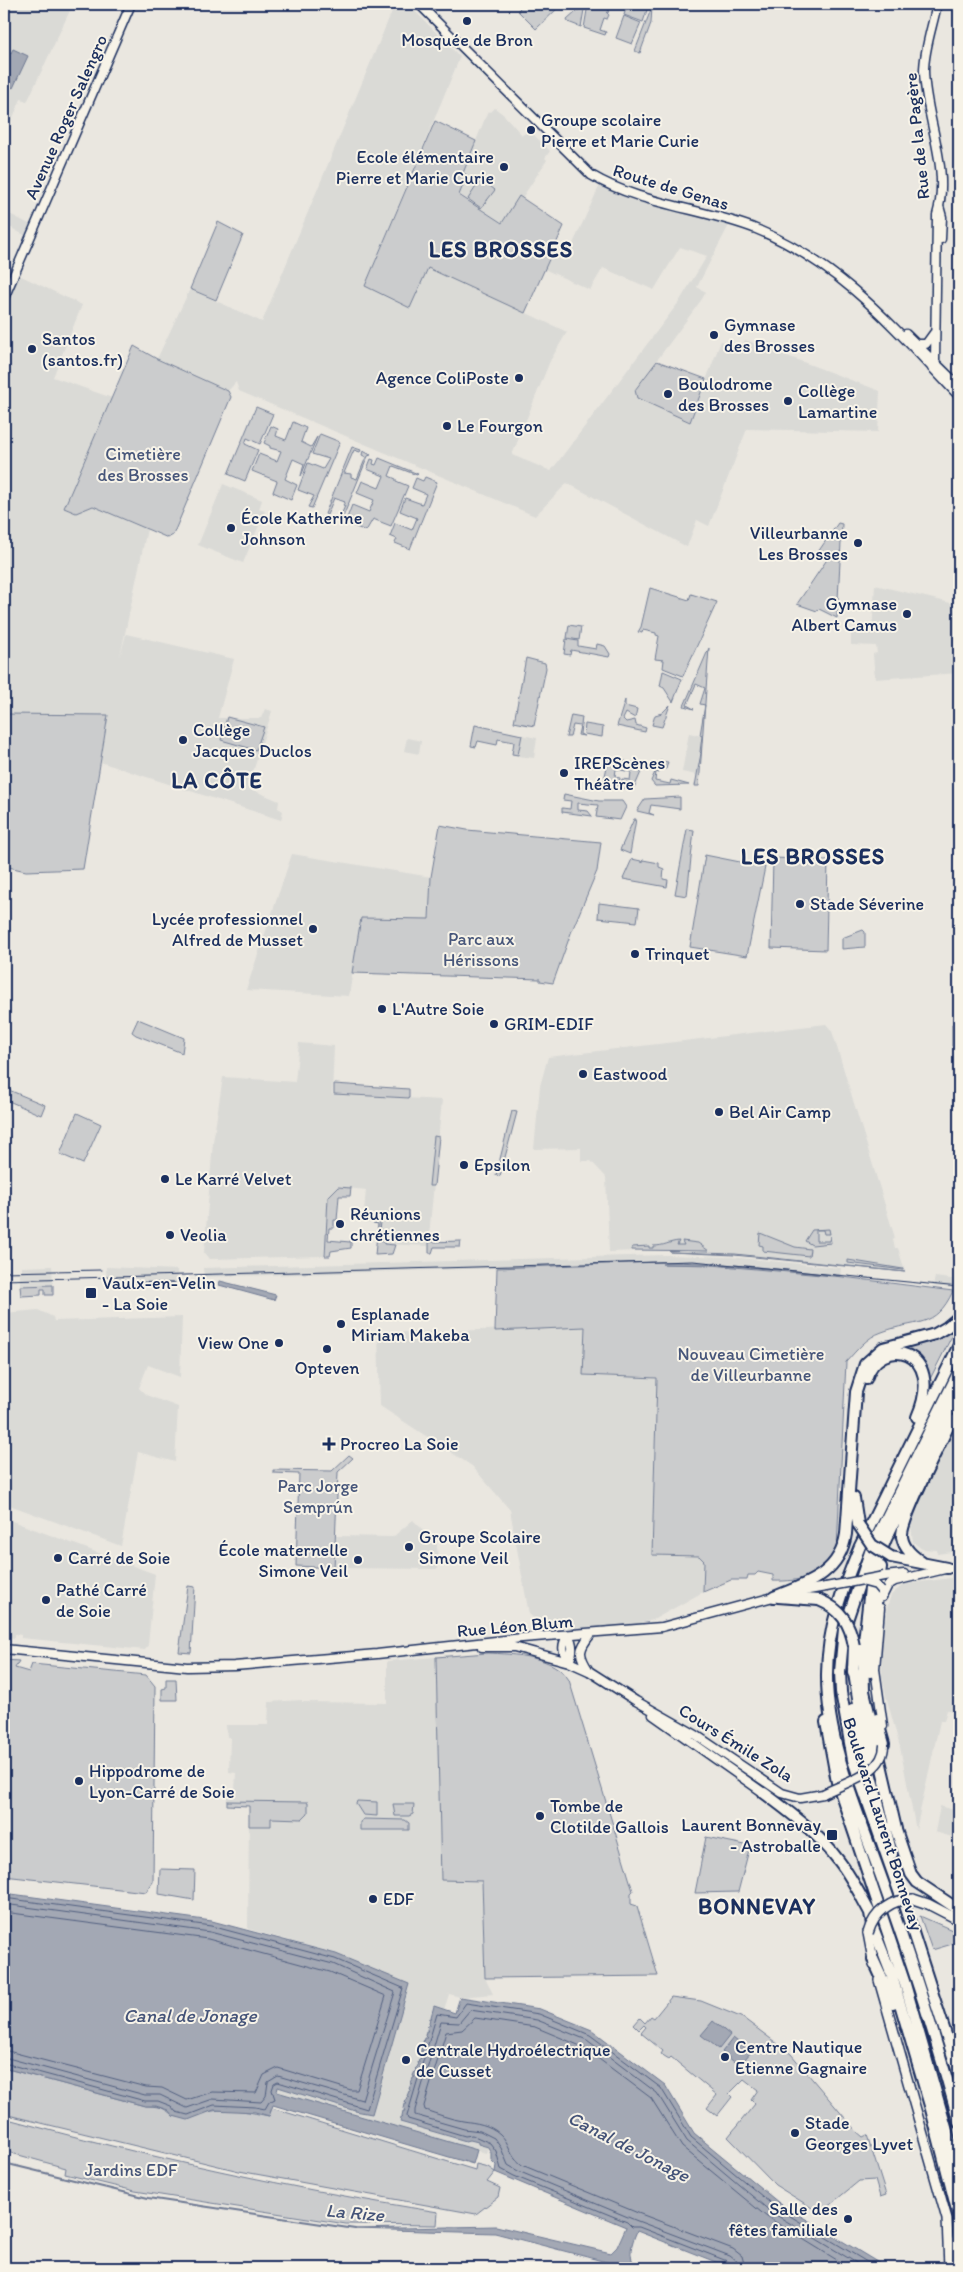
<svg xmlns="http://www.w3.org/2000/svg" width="963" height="2272" font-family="Itim,sans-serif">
  <rect width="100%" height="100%" fill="#eae7e0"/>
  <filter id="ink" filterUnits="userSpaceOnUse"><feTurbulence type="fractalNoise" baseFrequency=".02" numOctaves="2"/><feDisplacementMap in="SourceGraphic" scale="10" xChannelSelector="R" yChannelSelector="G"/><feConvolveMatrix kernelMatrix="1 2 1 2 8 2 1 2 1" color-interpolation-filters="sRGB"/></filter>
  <g filter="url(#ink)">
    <path fill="#dadad6" d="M4,4H73L27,102L21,99L4,138Z
      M395,4H408L460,57L365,286L428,267L567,332L550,361L512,455L551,471L679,302L707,256L680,247L654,290L603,268L590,290L544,269L551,253L566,259L599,187L730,223L697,287L706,292L702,299L635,390L690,422L721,341L741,349L745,340L880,391L878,432L747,429L709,526L697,520L687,547L567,483L535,516L239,391L236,382L228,391L157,359L190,289L262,322Z
      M495,108L504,115L522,135L530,131L550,151L545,158L547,160L522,198L519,197L502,223L459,194L466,175L463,173L488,111L491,112Z
      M4,211L31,225L26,236L4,224Z
      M19,275L82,305L53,377L112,398L64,508L76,512L93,506L147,529L120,657L126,634L234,659L218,718H261L265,709L272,711L248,788L279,801L278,808L283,811L281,820L100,762L107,715L4,714V310Z
      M223,484L262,500L259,509L265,511L243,563L198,545Z
      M875,585L959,605V673L875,679L873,654L877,653L876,646L851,645V633L872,632Z
      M689,733L702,736L697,775L682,772Z
      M522,735L537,738L534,758L518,756Z
      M407,738L421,741L419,754L404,751Z
      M292,854L431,877L429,920L361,918L349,996L246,990Z
      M826,1024L832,1031L895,1238L893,1240L895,1248H898L905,1272L707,1252L665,1250L609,1252L606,1177L591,1161H581V1148L534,1149L540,1086L548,1057Z
      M299,1043L334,1046L332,1094L442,1100L428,1246L384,1244V1241L376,1240L378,1224L363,1222L366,1190L338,1187L328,1197L324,1256L210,1259L204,1253L213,1142L223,1077L295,1082Z
      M665,1255L731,1257L841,1268L840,1278L712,1265H660V1263L204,1277L203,1268Z
      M52,1266L53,1285L20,1286V1270H22V1267Z
      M106,1267L177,1270L178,1284H137V1286L107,1287Z
      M935,1277L959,1280V1289L933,1286Z
      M38,1310L53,1317L54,1321L182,1317L180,1377L148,1365L139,1388L146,1395L178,1407L175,1462L138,1452L121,1546L4,1503V1313Z
      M585,1327L584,1375L657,1378L652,1555L699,1556L704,1561L703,1592L653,1620L630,1626L547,1629L529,1614L510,1510L472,1466L380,1406L378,1333Z
      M959,1413V1551L937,1554V1550L922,1549L913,1542L910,1517Z
      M4,1518L155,1574L148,1645L145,1650L21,1638V1635L15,1634V1638L4,1637Z
      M413,1520L437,1544L438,1569L334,1568L336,1536L393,1537Z
      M959,1577V1711L947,1710L944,1721H940L916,1830L900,1747L886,1696L882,1677V1647L887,1607L891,1595L904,1584Z
      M436,1657L441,1880H482L485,1978L493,1994L460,1997L449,1994L444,2010L434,2007V2018L412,2091H409L407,2096L410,2098L405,2118L400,2122L466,2141L470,2140L478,2142V2144L488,2147L486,2153L276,2092L278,2087L352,2110L356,2109L355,2111L363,2113L372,2114L336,1954L248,1929L249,1806L227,1805V1792H235L236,1773L229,1772L230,1737H227L226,1725H268L269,1702L302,1700V1702L387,1703V1661Z
      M940,1806L954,1810L959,1808V1839L935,1832Z"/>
    <path fill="#cbcccd" stroke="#737e96" d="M522,4H559V7L536,29L518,11Z
      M585,4L581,27L568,22L567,20Z
      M588,4H616L615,9L609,7L608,13L606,12L609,15L607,19L604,18L600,30L606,32L605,35L584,28Z
      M627,4H649L643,22L624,15Z
      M652,7L651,23L640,53L635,51Z
      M624,16L641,23L632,44L616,38Z
      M435,121L476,141L463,173L467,175L459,195L502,223L519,196L564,226L525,313L428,268L410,308L365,286Z
      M481,179L495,190L481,208L468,199Z
      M218,222L243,235L216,300L190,289Z
      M134,346L157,359L228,391L231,397L173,535L168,538L93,506L76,513L64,508Z
      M657,361L706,379L690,422L637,398L635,390Z
      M256,407L273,414L260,444L247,438L245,444L258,450L245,481L228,474Z
      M293,422L306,428L301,442L311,447L317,437L301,476L304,464L293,459L285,479L297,485L291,500L273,492L277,481L252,471L259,454L277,461L281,451L270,448V446L264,443L271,426L278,429L276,436L286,440Z
      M320,434L340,442L312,508L308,507L314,496L298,490L308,463L323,469L329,459L312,454Z
      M352,447L361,450L360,452L354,450L344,473L351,474V477L357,479L366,457L362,455L363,451L371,455L368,456L343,517L341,515L345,506L343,505L345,502L334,498L327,515L325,514Z
      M379,458L418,474L417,475L393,466L389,476L396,479V481L408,486L391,526L373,519L366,531L351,525L353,520L347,518L352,505L369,512L374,500L357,493L362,481L379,488L384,476L367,469L371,459L374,460L373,464L376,465Z
      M425,477L437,482L410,549L395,543L397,539L390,536L395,523L412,530L417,518L400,511L405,498L422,504L426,494L412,488L416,478L423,481Z
      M838,523L842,524L837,618L819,609L817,611L797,604L828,558L818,552Z
      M650,588L689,600L691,594L717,602L683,676L663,668L664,660L655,659L659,636L656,635V633L643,630L642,633L638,632L641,627Z
      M569,625L581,627L579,640L567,638Z
      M566,639L578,641V646L596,649L597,644L605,646L610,654L609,657L571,650L570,655L564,654Z
      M709,648L699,786H695L701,753L700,752L702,736L700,735L705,705L700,704L705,688L696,684L687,705L694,709L684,706Z
      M526,658L545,663L546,668L534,726L514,722Z
      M663,671L682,679L673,702L664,688L660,686Z
      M625,700V706L637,709L635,718L626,713L623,719L626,722L635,720L636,725L646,728L645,732L617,726Z
      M670,705L662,727L652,725L655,715L662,713Z
      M4,714L108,715L83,869L26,871L4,866Z
      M571,715L582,717L580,734L584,736L578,735L580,726L573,725L570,737H566Z
      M227,717L264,727L256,750L221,740Z
      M585,724L603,727L602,737L584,734Z
      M475,725L522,735L518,755L512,754L514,742L498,739L497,745L478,741L476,747L471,746Z
      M609,758L644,765L635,786L620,789L622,779L630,780L631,772L616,769L615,777L620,778L617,789H602Z
      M660,761L668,762L666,769L660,768L659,773L656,772L655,781L670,784L671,780L689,785L655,786L651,781Z
      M564,794L599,801H622L626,807L620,820L596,817L598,805L578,803V810L588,811L592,816L562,812V808L570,809L571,801L563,800Z
      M680,797V809L651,805L649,813L654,815L637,811L645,799Z
      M634,819H636L630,854L620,850Z
      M440,825L467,830L601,842L597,871L571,933L553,983L540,981V979L352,973L361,918L429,919L431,877Z
      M687,829L694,830L687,896L675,894Z
      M705,855L765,867L747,956L690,947Z
      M773,858L828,860L826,950L771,948Z
      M632,859L641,861V863L643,860L659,863V867L664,869L663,879L668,880L667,887L623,879Z
      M599,903L639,908L637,922L598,918Z
      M863,930L865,932V947L842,949V938Z
      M138,1019L184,1038L182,1053L136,1035L132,1032Z
      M952,1024H959V1046H952Z
      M334,1084L409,1089V1098L334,1094Z
      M4,1088L45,1105L41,1115L4,1099Z
      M512,1111L517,1112L500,1176L496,1175Z
      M77,1113L101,1124L83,1164L60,1154Z
      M434,1136L439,1137L434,1186H429Z
      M338,1187L351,1188L350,1196H339L337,1220H334V1228H329L328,1240L350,1242L351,1238V1248L331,1251L330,1256H325L328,1197Z
      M374,1221L380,1222L378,1240L384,1241V1244L395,1245L392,1254L375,1255L378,1224L373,1223Z
      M829,1229L830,1234H824L823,1230H816V1241H829L830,1236L831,1243L812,1245L805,1241L812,1230Z
      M760,1233L795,1247L810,1249L809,1256L763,1251V1246L759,1245Z
      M461,1241L460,1247H434L432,1253H429V1242Z
      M679,1241L677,1245H684L682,1241L698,1243L709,1251L632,1250V1247L649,1246V1248H653V1246C665,1246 668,1242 679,1241Z
      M670,1252L735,1254L905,1272L734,1255Z
      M848,1260L903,1269V1270L848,1263Z
      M660,1262C721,1262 780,1269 840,1276L713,1264H662L712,1265L843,1277L953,1291C935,1330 916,1319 882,1332C867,1337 857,1350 846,1362L837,1547C825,1576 801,1582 773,1581V1575L758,1572L755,1575H748L747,1580H731L703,1592L704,1561L699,1556L652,1555L657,1378L583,1375L585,1327L495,1331L497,1268Z
      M53,1285V1295H45V1289H41V1295L21,1296L20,1286Z
      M958,1324L929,1381L925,1368L902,1348Z
      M349,1455L353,1458L338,1472L334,1568L296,1566L299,1474L273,1473V1470L332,1471Z
      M188,1586L195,1587L191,1653L179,1652Z
      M487,1653C513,1654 555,1656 569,1680L633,1891L631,1893V1904L637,1906L658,1976L485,1978L482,1881L441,1880L436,1657Z
      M4,1660L19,1661L15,1668L29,1672L32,1664L146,1675L155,1686L153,1882L146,1892L4,1876Z
      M166,1679H176L177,1700H162V1689L166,1688Z
      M227,1801L308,1802V1813L302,1819L271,1818V1826H249V1806L227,1805Z
      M357,1801L377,1802V1816L363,1815L356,1804Z
      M393,1804H414L413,1814L409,1816H395Z
      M364,1819L405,1820L409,1823V1830H360V1822Z
      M706,1837L750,1846L738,1892L695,1893Z
      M160,1869L195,1870L194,1900L159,1894Z
      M920,1916L959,1933V1942L932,1950Z
      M671,1997L701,2001L743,2018L791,2054L856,2131L863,2137L867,2135L886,2195L880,2197L875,2180L859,2181L820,2213L775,2185L728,2137L755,2104L751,2100L758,2090L744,2079L729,2094L732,2097L717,2116L707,2108L717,2095L671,2057L669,2059L661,2054L663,2051L641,2033L646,2027L644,2025L639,2030L634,2025L640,2018L645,2023L651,2016L654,2018Z
      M4,2068L145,2106C156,2106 165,2107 173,2116C187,2115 200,2113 213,2111C231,2107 252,2113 269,2116L272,2108L475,2170L476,2164L488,2167L495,2172L487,2182L500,2188L498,2197L476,2214L239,2171L4,2114Z
      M4,2118C147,2157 292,2189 438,2212L437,2225L346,2224L135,2191L65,2174L66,2168L4,2151Z"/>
    <path fill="#a3a8b4" stroke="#6d7892" d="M13,49L28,56L13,88L4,83V55L6,50L11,53Z
      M220,1281L276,1295L274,1300L219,1285Z
      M4,1893L212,1921L336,1954L409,1984L372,2114L355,2111V2109L352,2110L278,2087L277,2092L477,2150L473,2164L273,2105L269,2116L255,2112L214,2110L188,2120L173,2116L168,2110L156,2106H145L4,2068Z
      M460,1997L540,2009L592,2030L665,2085L694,2133L779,2203L887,2268H731L637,2231C631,2245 628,2254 635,2267L614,2264L495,2233L355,2229L496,2226L611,2253L617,2247L626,2227L495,2172L496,2165L491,2160V2153L488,2147L478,2144V2142L470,2140L466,2141L400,2122L401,2117H403L402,2116L403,2111H405L404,2109L405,2104H407L405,2102L407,2097H409L407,2096L409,2091H411L409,2089L411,2084H413L411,2083L413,2078L415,2077L413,2076L415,2071H417L415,2069L418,2066L417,2062H420L418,2060L421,2058L419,2056L420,2051H423L421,2050L422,2045L425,2044L423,2043L424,2038H427L425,2036L426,2031H428L427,2030L428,2025H431L429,2023L430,2018H432L431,2017L434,2006L455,2013Z
      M713,2021L730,2035L719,2049L701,2035Z
      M733,2038L751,2052L739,2066L722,2052Z"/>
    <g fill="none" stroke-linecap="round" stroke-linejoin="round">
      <path stroke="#515f80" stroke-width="1" d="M4,1898L211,1926L335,1959L403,1988L367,2109L278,2082L274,2084L272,2090L275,2099L269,2102L265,2109L255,2107L214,2105L188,2115L176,2112L171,2106L158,2101H145L4,2063
        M4,1904L210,1932L333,1964L395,1992L362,2100L278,2076L268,2082L266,2096L261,2102L213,2099L187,2108L160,2095H145L4,2057
        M4,1912L208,1939L330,1972L386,1996L357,2090H351L278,2068L264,2075L256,2093L212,2092L187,2100L162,2088L146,2087L4,2050
        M731,2268L727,2261L639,2227H632L627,2222L514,2176L501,2169L496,2151L490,2143L472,2135L465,2136L408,2119L407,2116L437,2014L456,2017L466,2003L539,2014L590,2035L661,2088L691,2137L775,2207L877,2268
        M737,2268L735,2260L730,2256L635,2220L518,2171L508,2165L501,2148L494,2138L480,2131L464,2129L415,2115V2110L441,2022L459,2023L470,2010L537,2020L587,2040L657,2093L687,2141L771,2212L865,2268
        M745,2268L742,2256L733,2249L638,2213L522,2165C508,2154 511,2144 500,2134C489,2124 476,2123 463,2121C450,2119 437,2114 425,2110L424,2106L446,2032L462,2030L475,2018L535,2027L583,2047L651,2098L682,2147L767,2217L850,2268"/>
      <path stroke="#6d7892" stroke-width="2" d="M4,2163L148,2198L355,2229
        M635,2267L637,2268"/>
      <defs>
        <path id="secondary" d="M419,4L591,175C641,205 703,208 756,229C842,264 897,331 959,396
          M939,206L942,217L941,239
          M4,298L131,4
          M906,334L959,386
          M917,344H926L934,333
          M932,368L935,362L937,215C951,168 925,118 924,71C924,49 933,25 937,4
          M943,1569L959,1567
          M884,1576L904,1574
          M791,1593L826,1587
          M882,1597L888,1585L895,1581L945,1569
          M880,1608L875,1669L883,1726
          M568,1635C574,1644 573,1653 569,1662C562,1652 561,1645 568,1635Z
          M482,1647H514L569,1662L589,1671L636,1701L696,1735L782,1793L800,1798L823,1794
          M4,1649L187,1667L234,1666L377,1654L522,1638L662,1627L777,1596
          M589,1671C578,1654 578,1650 591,1634
          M653,1715L764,1793"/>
        <path id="primary" d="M913,1899L928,1904L959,1920
          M868,1933L874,1965
          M879,1980L947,2219L949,2267"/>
        <path id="highway" d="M959,1345L860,1546C843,1587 827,1629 827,1674C826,1744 861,1819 884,1885C912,1964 938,2043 959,2123
          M959,1371L871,1549L844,1629L840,1672L841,1692L853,1760L904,1905L959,2075
          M866,1379C879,1334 947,1348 917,1417
          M854,1498L858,1524
          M891,1557L947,1568
          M923,1563C913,1556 904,1549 902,1537C900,1519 942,1442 951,1420
          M774,1597C806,1584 840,1574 846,1534L856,1392L865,1364L883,1348L935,1334L947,1327L959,1317
          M778,1597L819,1600
          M853,1667L861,1717L873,1758
          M853,1672L854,1646
          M870,1672L872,1633L881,1567
          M853,1709L892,1854
          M877,1719L884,1744
          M826,1722L837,1782L905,1984L947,2131L959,2190
          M764,1793C791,1813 819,1834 839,1861C853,1879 862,1899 873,1918
          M894,1824L911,1874L917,1882L959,1910
          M896,1829L864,1691L863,1650L870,1588L873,1572L886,1539L959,1391
          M870,1913L872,1925L891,1973L931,2109L959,2218
          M873,1959L893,2003
          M949,2267L959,2235"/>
      </defs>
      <use href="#secondary" stroke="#1b2f5e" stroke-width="11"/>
      <use href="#primary" stroke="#1b2f5e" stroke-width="12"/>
      <use href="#highway" stroke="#1b2f5e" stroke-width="14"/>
      <use href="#secondary" stroke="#f7f3e8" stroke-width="8"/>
      <use href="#primary" stroke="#f7f3e8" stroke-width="9"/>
      <use href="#highway" stroke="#f7f3e8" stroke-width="10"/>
      <path stroke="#1b2f5e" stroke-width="1" d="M4,1272L101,1270
        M4,1280L693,1261L959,1287
        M134,1282L175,1283"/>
      <defs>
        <path id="secondary-bridge" d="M865,1582L876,1585L881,1591
          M826,1587L884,1576
          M823,1794C845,1782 885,1774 884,1744"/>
        <path id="primary-bridge" d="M868,1933C874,1912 891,1899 913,1899"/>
        <path id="highway-bridge" d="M858,1524L872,1545L891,1557
          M819,1600C841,1609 850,1623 854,1646"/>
      </defs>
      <use href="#secondary-bridge" stroke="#1b2f5e" stroke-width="11" stroke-linecap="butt"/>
      <use href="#primary-bridge" stroke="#1b2f5e" stroke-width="12" stroke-linecap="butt"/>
      <use href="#highway-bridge" stroke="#1b2f5e" stroke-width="14" stroke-linecap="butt"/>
      <use href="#secondary-bridge" stroke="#f7f3e8" stroke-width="8"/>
      <use href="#primary-bridge" stroke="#f7f3e8" stroke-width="9"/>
      <use href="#highway-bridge" stroke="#f7f3e8" stroke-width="10"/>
    </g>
  </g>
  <g fill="#1b2f5e" stroke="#f7f3e8" stroke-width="2">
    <circle cx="467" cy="21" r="5"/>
    <circle cx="531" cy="130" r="5"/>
    <circle cx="504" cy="167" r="5"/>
    <circle cx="714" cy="335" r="5"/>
    <circle cx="32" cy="349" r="5"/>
    <circle cx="519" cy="378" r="5"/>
    <circle cx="668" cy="394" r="5"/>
    <circle cx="788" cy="401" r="5"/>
    <circle cx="447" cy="426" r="5"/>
    <circle cx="231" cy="528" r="5"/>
    <circle cx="858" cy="543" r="5"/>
    <circle cx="907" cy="614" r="5"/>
    <circle cx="183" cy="740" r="5"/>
    <circle cx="564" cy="773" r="5"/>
    <circle cx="800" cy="904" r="5"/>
    <circle cx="313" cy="929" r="5"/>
    <circle cx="635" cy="954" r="5"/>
    <circle cx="382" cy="1009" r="5"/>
    <circle cx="494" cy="1024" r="5"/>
    <circle cx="583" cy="1074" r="5"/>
    <circle cx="719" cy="1112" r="5"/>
    <circle cx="464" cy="1165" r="5"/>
    <circle cx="165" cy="1179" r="5"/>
    <circle cx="340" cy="1224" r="5"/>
    <circle cx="170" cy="1235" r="5"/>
    <rect x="85" y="1287" width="12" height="12" rx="2.5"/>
    <circle cx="341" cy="1324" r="5"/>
    <circle cx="279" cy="1343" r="5"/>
    <circle cx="327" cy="1349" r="5"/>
    <path d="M326.5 1436.5h5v5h5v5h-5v5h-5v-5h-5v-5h5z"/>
    <circle cx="409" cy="1547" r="5"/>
    <circle cx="58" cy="1558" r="5"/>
    <circle cx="358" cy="1560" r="5"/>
    <circle cx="46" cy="1600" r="5"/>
    <circle cx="79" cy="1781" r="5"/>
    <circle cx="540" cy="1816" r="5"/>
    <rect x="826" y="1829" width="12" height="12" rx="2.5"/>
    <circle cx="373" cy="1899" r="5"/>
    <circle cx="725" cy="2057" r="5"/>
    <circle cx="406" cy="2060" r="5"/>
    <circle cx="795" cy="2133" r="5"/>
    <circle cx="848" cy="2219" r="5"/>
  </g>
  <g text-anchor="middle" stroke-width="4" stroke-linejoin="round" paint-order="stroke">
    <g font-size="18" fill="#1b2f5e" stroke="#f7f3e8" text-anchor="start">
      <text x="467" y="46" text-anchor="middle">Mosquée de Bron</text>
      <text x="541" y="126">Groupe scolaire<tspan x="541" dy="21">Pierre et Marie Curie</tspan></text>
      <text x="494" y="163" text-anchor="end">Ecole élémentaire<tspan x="494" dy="21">Pierre et Marie Curie</tspan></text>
      <text x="724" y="331">Gymnase<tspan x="724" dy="21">des Brosses</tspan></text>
      <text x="42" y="345">Santos<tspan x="42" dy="21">(santos.fr)</tspan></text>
      <text x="509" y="384" text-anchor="end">Agence ColiPoste</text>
      <text x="678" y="390">Boulodrome<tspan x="678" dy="21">des Brosses</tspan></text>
      <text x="798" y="397">Collège<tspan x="798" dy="21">Lamartine</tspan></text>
      <text x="457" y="432">Le Fourgon</text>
      <text x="241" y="524">École Katherine<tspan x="241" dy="21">Johnson</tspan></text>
      <text x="848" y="539" text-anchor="end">Villeurbanne<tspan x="848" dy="21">Les Brosses</tspan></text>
      <text x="897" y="610" text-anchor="end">Gymnase<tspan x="897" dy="21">Albert Camus</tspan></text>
      <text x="193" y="736">Collège<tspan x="193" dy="21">Jacques Duclos</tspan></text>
      <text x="574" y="769">IREPScènes<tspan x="574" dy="21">Théâtre</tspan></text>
      <text x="810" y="910">Stade Séverine</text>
      <text x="303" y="925" text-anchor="end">Lycée professionnel<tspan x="303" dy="21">Alfred de Musset</tspan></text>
      <text x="645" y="960">Trinquet</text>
      <text x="392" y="1015">L'Autre Soie</text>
      <text x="504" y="1030">GRIM-EDIF</text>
      <text x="593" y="1080">Eastwood</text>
      <text x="729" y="1118">Bel Air Camp</text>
      <text x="474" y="1171">Epsilon</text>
      <text x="175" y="1185">Le Karré Velvet</text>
      <text x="350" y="1220">Réunions<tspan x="350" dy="21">chrétiennes</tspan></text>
      <text x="180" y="1241">Veolia</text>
      <text x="102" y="1289">Vaulx-en-Velin<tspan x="102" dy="21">- La Soie</tspan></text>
      <text x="351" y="1320">Esplanade<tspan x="351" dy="21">Miriam Makeba</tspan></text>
      <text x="269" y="1349" text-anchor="end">View One</text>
      <text x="327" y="1374" text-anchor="middle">Opteven</text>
      <text x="340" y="1450">Procreo La Soie</text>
      <text x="419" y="1543">Groupe Scolaire<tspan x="419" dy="21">Simone Veil</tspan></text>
      <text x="348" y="1556" text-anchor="end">École maternelle<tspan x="348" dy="21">Simone Veil</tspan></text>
      <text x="68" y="1564">Carré de Soie</text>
      <text x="56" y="1596">Pathé Carré<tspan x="56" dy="21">de Soie</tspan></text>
      <text x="89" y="1777">Hippodrome de<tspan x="89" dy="21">Lyon-Carré de Soie</tspan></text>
      <text x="550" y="1812">Tombe de<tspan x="550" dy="21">Clotilde Gallois</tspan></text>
      <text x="821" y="1831" text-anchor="end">Laurent Bonnevay<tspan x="821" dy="21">- Astroballe</tspan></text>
      <text x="383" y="1905">EDF</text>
      <text x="735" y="2053">Centre Nautique<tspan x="735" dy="21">Etienne Gagnaire</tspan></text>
      <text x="416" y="2056">Centrale Hydroélectrique<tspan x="416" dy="21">de Cusset</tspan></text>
      <text x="805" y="2129">Stade<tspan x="805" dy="21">Georges Lyvet</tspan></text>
      <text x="838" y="2215" text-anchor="end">Salle des<tspan x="838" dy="21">fêtes familiale</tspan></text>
    </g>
    <g font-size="18" fill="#1b2f5e" stroke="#f7f3e8">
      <text transform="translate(66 117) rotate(-66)" y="6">Avenue Roger Salengro</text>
      <text transform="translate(917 136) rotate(-96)" y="6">Rue de la Pagère</text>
      <text transform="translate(671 187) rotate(17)" y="6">Route de Genas</text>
      <text transform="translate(515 1626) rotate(-5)" y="6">Rue Léon Blum</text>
      <text transform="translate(736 1743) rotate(32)" y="6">Cours Émile Zola</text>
      <text transform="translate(883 1824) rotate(72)" y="6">Boulevard Laurent Bonnevay</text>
    </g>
    <g font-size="18" fill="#47567a" stroke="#f7f3e8">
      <text x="143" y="460">Cimetière<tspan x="143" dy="21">des Brosses</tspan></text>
      <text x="481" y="945">Parc aux<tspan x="481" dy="21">Hérissons</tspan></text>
      <text x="751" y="1360">Nouveau Cimetière<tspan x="751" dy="21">de Villeurbanne</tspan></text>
      <text x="318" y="1492">Parc Jorge<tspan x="318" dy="21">Semprún</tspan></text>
      <text x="131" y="2176">Jardins EDF</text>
    </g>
    <g font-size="19" font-style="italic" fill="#445378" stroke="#f7f3e8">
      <text x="190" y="2022">Canal de Jonage</text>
      <text transform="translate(629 2146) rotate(27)" y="7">Canal de Jonage</text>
      <text transform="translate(355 2212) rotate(5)" y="7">La Rize</text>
    </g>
    <g font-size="22" font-weight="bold" letter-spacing="1" fill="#1b2f5e" stroke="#f7f3e8">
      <text x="501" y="257">LES BROSSES</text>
      <text x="217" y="788">LA CÔTE</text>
      <text x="813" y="864">LES BROSSES</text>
      <text x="757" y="1914">BONNEVAY</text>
    </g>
  </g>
  <rect width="963" height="2272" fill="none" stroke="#f7f3e8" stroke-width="20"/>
  <rect x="10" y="10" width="943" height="2252" fill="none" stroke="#1b2f5e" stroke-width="2" filter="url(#ink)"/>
</svg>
